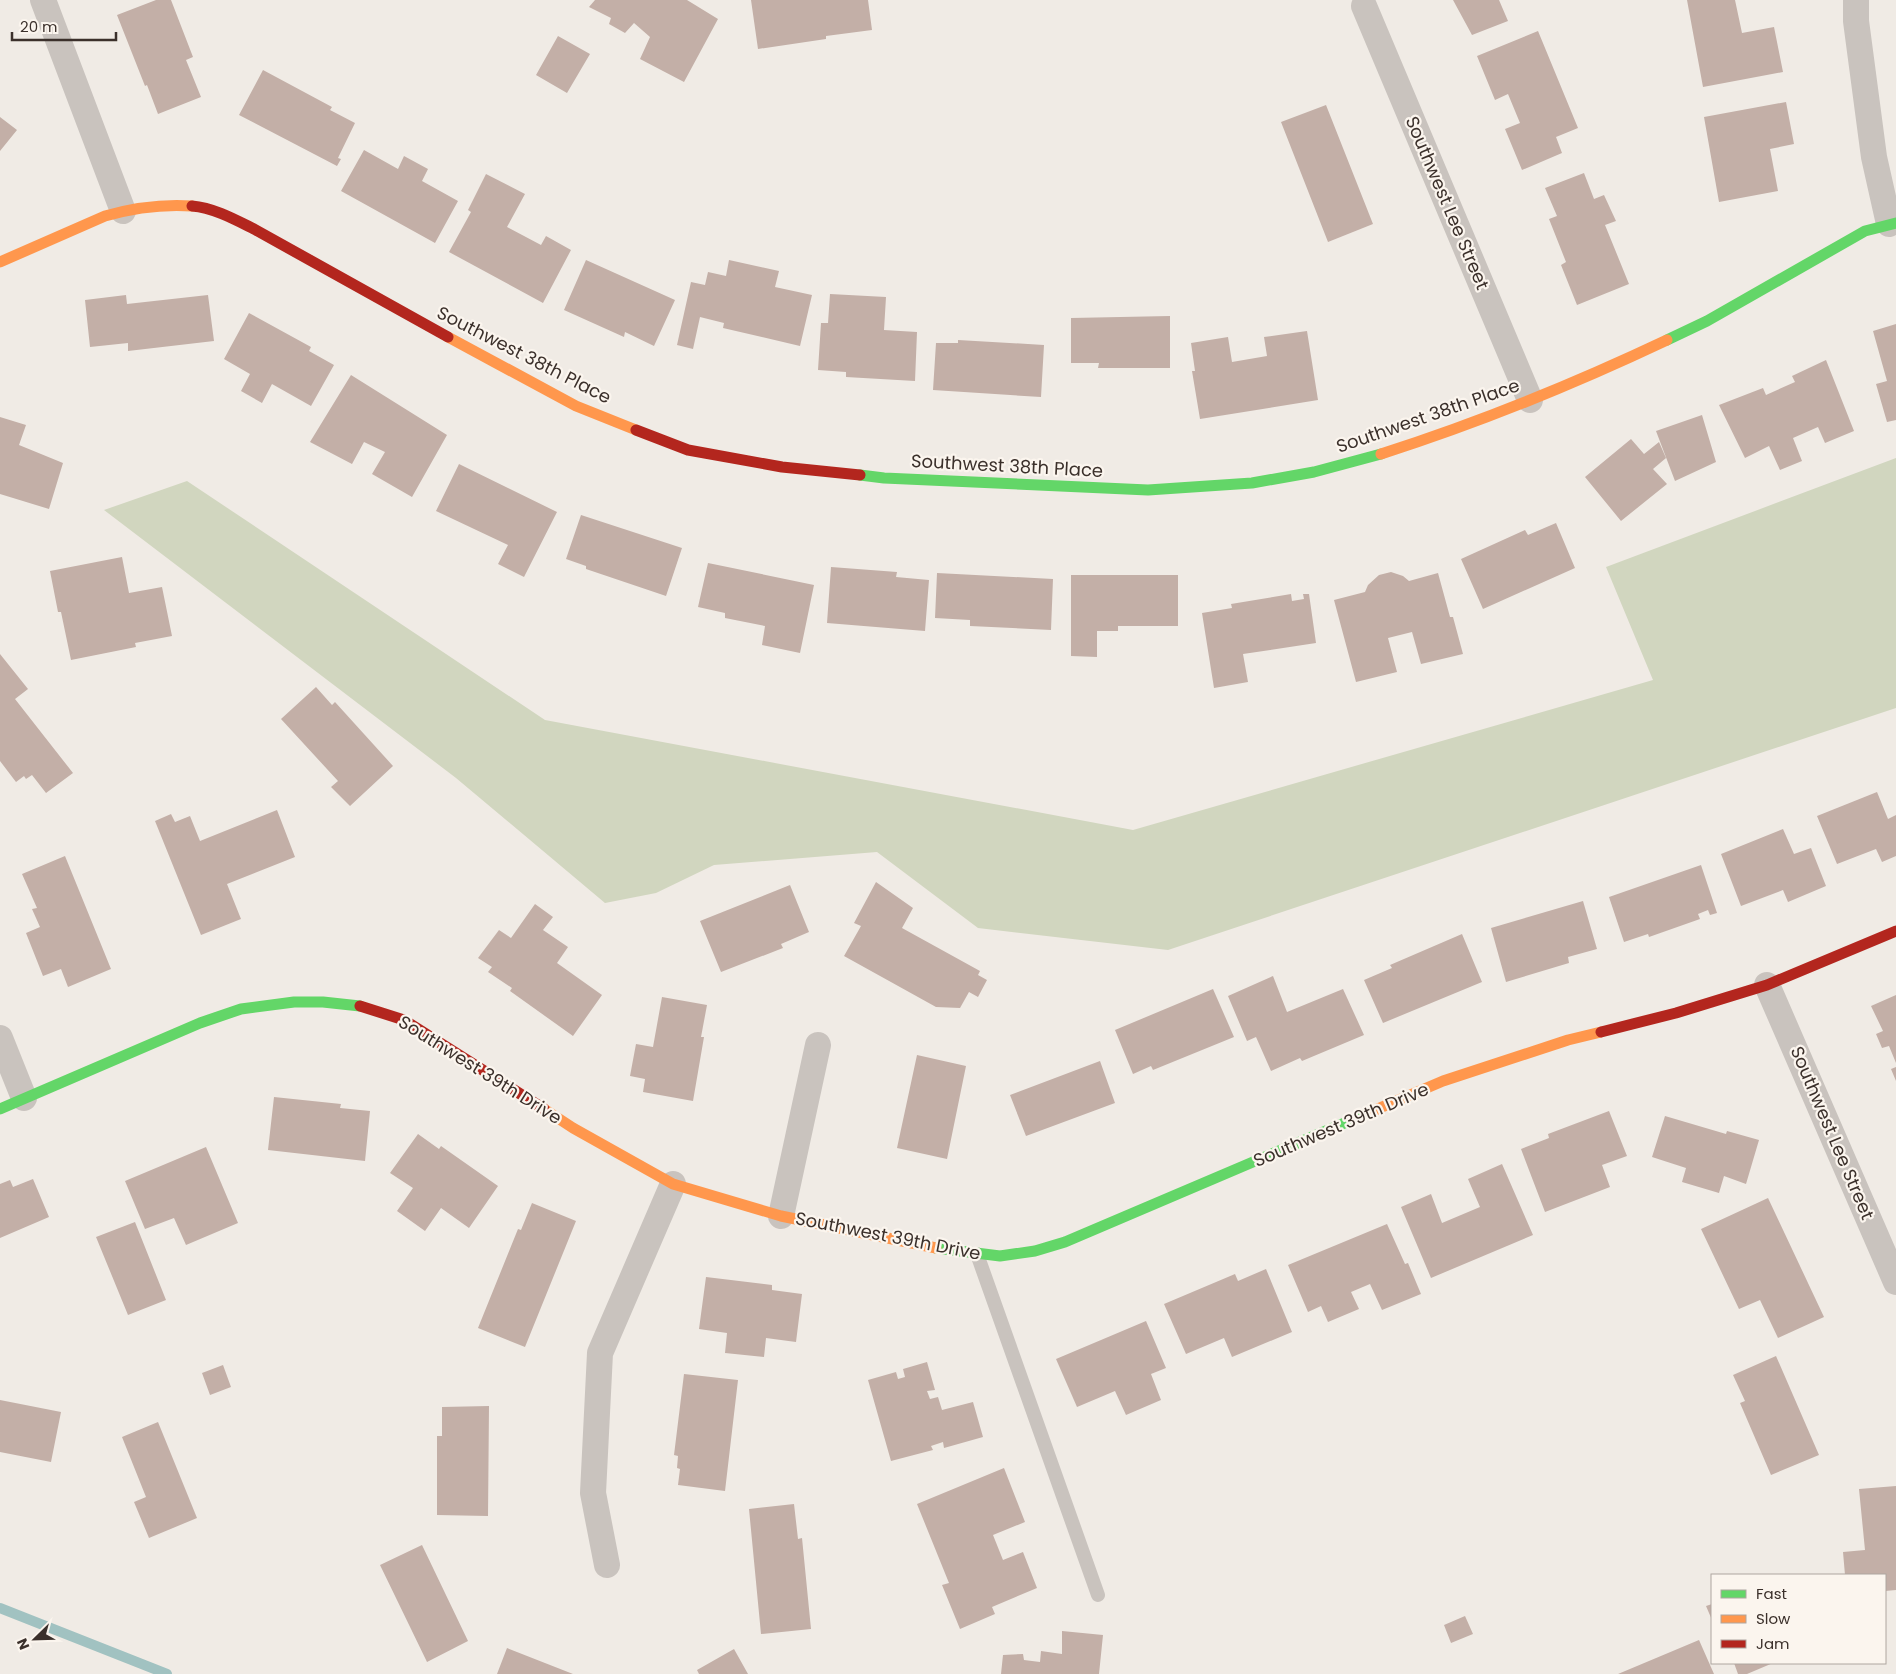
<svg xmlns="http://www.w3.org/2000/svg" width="1896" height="1674" font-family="Poppins,sans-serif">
  <rect width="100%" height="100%" fill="#f0ebe5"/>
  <path fill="#d1d6bf" d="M1896,458V708L1168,950L978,928L877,852L714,865L656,893L605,903L456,778L104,510L187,481L545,720L1133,830L1653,680L1606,567Z"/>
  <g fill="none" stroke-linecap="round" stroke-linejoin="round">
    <path stroke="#a1c2c1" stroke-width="10" d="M0,1608L167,1674"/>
  </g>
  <path fill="#c3afa7" d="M156,0H171L193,57L186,60L201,97L158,114L147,85L145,86L117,15Z
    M595,0H687L718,19L684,82L640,59L650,37L634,23L625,33L609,24L611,18L589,7Z
    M751,0H868L872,30L826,36V39L758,49Z
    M1453,0H1499L1508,21L1472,35Z
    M1687,0H1735L1742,33L1774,27L1783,72L1703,87Z
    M1538,31L1578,128L1556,137L1562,153L1522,170L1505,129L1520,123L1508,94L1495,100L1477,56Z
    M558,36L590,54L567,93L536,75Z
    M263,70L332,107L330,110L355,123L338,158L341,159L337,166L239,115Z
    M1786,102L1794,144L1770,149L1778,191L1719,202L1704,117Z
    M1326,105L1373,224L1328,242L1281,122Z
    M0,117L17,130L0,151Z
    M364,150L398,169L404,156L428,169L422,181L458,201L435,243L341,191Z
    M1584,173L1594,199L1604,195L1616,221L1605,225L1629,284L1577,305L1561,265L1566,262L1549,219L1557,216L1545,188Z
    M486,174L525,194L507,227L541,245L546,236L571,250L543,303L449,252L471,212L468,210Z
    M586,260L675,300L654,346L625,332L624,337L564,310Z
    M729,260L779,271L775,287L812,295L800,346L723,328L724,323L700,317L693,349L677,345L691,282L705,285L708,272L726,276Z
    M830,294L886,297L884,330L917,332L915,381L846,377V372L818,370L821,323H828Z
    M126,295L127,304L208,295L214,341L128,351V343L90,347L85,300Z
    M249,313L311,347L309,351L334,365L311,406L272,384L262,403L241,391L250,374L224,359Z
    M1170,316V368H1098L1099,363H1071V318Z
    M1896,324V420L1887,422L1876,384L1887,381L1873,331Z
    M1307,331L1318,400L1200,419L1192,371H1195L1191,343L1228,337L1232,362L1267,356L1264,337Z
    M958,340L1044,345L1041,397L933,390L936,343H958Z
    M1826,360L1854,431L1825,443L1818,427L1793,438L1802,461L1780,470L1769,446L1745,458L1719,405L1763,388L1766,395L1795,382L1792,376Z
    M351,375L447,435L412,497L372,474L385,452L364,442L352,464L310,442Z
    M1702,415L1716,462L1675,481L1656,431Z
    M0,417L26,425L19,445L63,463L49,509L0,494Z
    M1631,439L1644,454L1659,442L1666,458L1653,469L1667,484L1621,521L1585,477Z
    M459,464L557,512L524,577L498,564L508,545L436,511Z
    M581,515L682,548L666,596L586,569V566L566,559Z
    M1556,523L1575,568L1483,609L1461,559L1525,530L1528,535Z
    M122,557L129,593L162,587L172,636L135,643L136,647L71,660L61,612H58L50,571Z
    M708,563L814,585L800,653L762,645L765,626L725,618V613L698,607Z
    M831,567L897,572L896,577L929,580L925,631L827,623Z
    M1391,572L1403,576L1409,581L1438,573L1450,617H1453L1463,654L1421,664L1412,632L1388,638L1397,672L1356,682L1334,600L1365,592L1368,585L1379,575Z
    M937,573L1053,579L1051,630L970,626V620L935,618Z
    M1071,575H1178V626H1118V631H1097V657L1071,656Z
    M1291,594L1292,601L1304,599L1303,594H1309L1316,643L1243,654L1248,682L1214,688L1202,613L1232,608L1231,604Z
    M0,654L28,689L15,699L73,773L46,793L32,775L26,779L24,776L16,782L0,761Z
    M316,687L332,705L335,702L393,766L350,806L331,787L338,781L281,719Z
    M1877,792L1888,819L1896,815V856L1882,862L1876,849L1837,864L1817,816Z
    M277,810L295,857L227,884L241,919L201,935L155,821L171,814L175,822L190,816L200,841Z
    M1783,829L1794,854L1811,848L1826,886L1788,902L1783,890L1741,906L1721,854Z
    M65,856L111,969L68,987L61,969L43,976L26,933L40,927L32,909L37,908L22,874Z
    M1701,865L1717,913L1710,915L1708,910L1698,914L1700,919L1649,937L1648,934L1624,942L1609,897Z
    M876,882L913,908L902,928L980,971L978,975L987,980L978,997L969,992L960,1008L936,1007L844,956L861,926L854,923Z
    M790,885L809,932L781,944L783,948L721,972L700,921Z
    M1583,901L1597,949L1568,957L1569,963L1506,982L1491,928Z
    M535,904L553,917L543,930L568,947L557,963L602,995L573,1036L510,991L512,988L488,972L492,967L478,958L499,930L511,938Z
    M1462,934L1482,982L1383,1023L1364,980L1392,968L1390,965Z
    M1273,976L1287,1012L1343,989L1364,1035L1302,1061L1300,1058L1271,1071L1256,1037L1247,1041L1228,996Z
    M1213,989L1234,1037L1153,1070L1151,1066L1133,1074L1115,1030Z
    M1896,995V1063L1889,1046L1882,1048L1876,1034L1883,1031L1871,1006Z
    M662,997L707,1005L701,1037H704L693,1101L643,1092L645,1079L630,1076L636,1044L653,1047Z
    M917,1055L966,1066L947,1159L897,1148Z
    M1100,1061L1115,1103L1026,1136L1010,1095Z
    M1896,1067V1081L1891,1069Z
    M274,1097L341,1104L340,1108L370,1111L365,1161L268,1150Z
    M1609,1111L1627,1156L1602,1165L1610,1187L1545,1212L1521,1149L1549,1138L1548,1134Z
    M1665,1116L1726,1134L1727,1131L1759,1140L1746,1184L1724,1176L1719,1193L1682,1182L1686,1168L1652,1157Z
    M418,1134L439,1149L441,1146L498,1186L469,1228L441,1208L425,1231L397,1211L413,1188L390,1173Z
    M206,1147L238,1223L186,1245L174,1218L145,1229L125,1181Z
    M1502,1164L1533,1235L1431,1278L1401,1207L1431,1194L1442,1223L1480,1207L1468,1179Z
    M33,1179L49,1217L0,1238V1184L10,1180L13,1187Z
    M1768,1198L1824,1317L1778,1338L1760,1300L1739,1309L1701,1229Z
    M532,1203L576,1221L525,1347L478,1328L518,1229L521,1230Z
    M135,1222L166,1300L128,1315L96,1237Z
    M1387,1224L1405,1264L1408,1263L1421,1294L1382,1310L1370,1284L1351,1292L1359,1309L1328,1322L1321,1306L1308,1312L1288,1265Z
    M1266,1269L1292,1332L1232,1357L1224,1338L1186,1354L1164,1304L1235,1274L1238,1281Z
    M706,1277L772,1285V1290L802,1294L796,1342L766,1338L764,1357L725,1353L727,1333L699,1329Z
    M1146,1321L1166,1368L1151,1374L1161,1400L1126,1415L1115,1391L1077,1407L1056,1359Z
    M1776,1356L1819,1455L1771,1475L1740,1403L1745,1401L1733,1375Z
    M927,1362L935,1390L927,1391L930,1399L938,1397L942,1410L973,1402L983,1437L944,1448L943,1442L931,1446L933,1450L891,1461L868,1380L896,1372L898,1379L905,1377L903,1369Z
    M223,1365L231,1387L210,1395L202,1373Z
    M684,1374L738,1380L725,1491L678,1485L680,1469L677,1468L678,1456L674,1455Z
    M0,1400L61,1412L51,1462L0,1452Z
    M489,1406L488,1516L437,1515V1436H442V1407Z
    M158,1422L197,1518L149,1538L134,1502L146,1497L122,1437Z
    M1004,1468L1025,1522L993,1535L1003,1560L1023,1552L1037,1588L992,1607L995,1614L960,1629L942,1585L949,1583L917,1504Z
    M1896,1486V1590L1885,1591V1575H1845L1843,1552L1865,1550L1859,1489Z
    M794,1504L798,1539L802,1538L811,1629L761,1634L749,1509Z
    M422,1545L468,1641L427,1662L380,1565Z
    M1712,1604V1620L1706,1606Z
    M1465,1616L1473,1634L1451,1643L1444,1625Z
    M1062,1631L1103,1635L1099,1674H1001L1003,1655L1023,1654L1024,1660L1040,1662L1041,1651L1062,1654Z
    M1699,1640L1714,1674H1618Z
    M507,1648L573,1674H497Z
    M734,1649L748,1674H699L697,1670Z
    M1734,1663H1773L1747,1674H1738Z"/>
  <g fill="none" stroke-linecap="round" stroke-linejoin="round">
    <path stroke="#c9c3be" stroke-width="14" d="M977,1254L1098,1595"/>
    <path stroke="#c9c3be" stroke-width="26" d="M43,0L123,211
      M1856,0V21L1874,157L1889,224
      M1364,6L1530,400
      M1767,985L1896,1282
      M0,1038L24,1098
      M781,1216L818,1045
      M607,1565L593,1493L600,1353L673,1184"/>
    <path stroke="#63d668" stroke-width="11" d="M1667,340L1707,321L1865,231L1896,223
      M860,475L884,478L1148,490L1252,483L1314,472L1381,454
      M0,1109L200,1023L241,1009L294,1002H323L360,1006
      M936,1248L1000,1256L1035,1251L1065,1242L1368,1113"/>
    <path stroke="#ff974d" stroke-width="11" d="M0,262L105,216C133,208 163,204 192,206
      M448,337L576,406L636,430
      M1381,454C1478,423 1574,384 1667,340
      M544,1109L573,1128L673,1184L781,1216L936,1248
      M1368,1113L1443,1081L1568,1040L1601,1032"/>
    <path stroke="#b3261e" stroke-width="11" d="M192,206C214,208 234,219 254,229L448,337
      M636,430L688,450L782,467L860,475
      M360,1006L404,1020L544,1109
      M1601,1032L1676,1013L1767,985L1896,931"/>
  </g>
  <g text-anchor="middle" stroke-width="4.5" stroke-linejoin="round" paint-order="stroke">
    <g font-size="18" fill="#3b302b" stroke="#fbf5ee">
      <text transform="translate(1447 203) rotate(67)" y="6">Southwest Lee Street</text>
      <text transform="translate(524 355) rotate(27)" y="6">Southwest 38th Place</text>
      <text transform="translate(1428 416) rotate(-19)" y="6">Southwest 38th Place</text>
      <text transform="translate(1007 466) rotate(3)" y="6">Southwest 38th Place</text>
      <text transform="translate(480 1070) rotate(32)" y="6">Southwest 39th Drive</text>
      <text transform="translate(1341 1125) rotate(-23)" y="6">Southwest 39th Drive</text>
      <text transform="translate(1832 1133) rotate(67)" y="6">Southwest Lee Street</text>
      <text transform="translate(888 1236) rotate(11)" y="6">Southwest 39th Drive</text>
    </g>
  </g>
  <rect x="1711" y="1574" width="175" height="90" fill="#fbf5ee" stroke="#aea6a0"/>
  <rect x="1721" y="1590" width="25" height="8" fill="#63d668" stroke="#aea6a0"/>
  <text x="1756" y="1599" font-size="15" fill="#3b302b">Fast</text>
  <rect x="1721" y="1615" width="25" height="8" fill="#ff974d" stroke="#aea6a0"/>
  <text x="1756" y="1624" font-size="15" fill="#3b302b">Slow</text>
  <rect x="1721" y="1640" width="25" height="8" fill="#b3261e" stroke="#aea6a0"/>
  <text x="1756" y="1649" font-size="15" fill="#3b302b">Jam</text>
  <g transform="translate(35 1639) rotate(247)" stroke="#fbf5ee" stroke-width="4" paint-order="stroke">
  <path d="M0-4L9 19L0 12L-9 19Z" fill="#3b302b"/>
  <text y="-8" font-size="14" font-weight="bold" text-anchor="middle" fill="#3b302b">N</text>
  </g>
  <path d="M12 32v8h104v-8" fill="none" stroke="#3b302b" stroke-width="2.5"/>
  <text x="20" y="32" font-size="15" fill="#3b302b" stroke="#fbf5ee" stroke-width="4" paint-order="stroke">20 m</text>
</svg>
